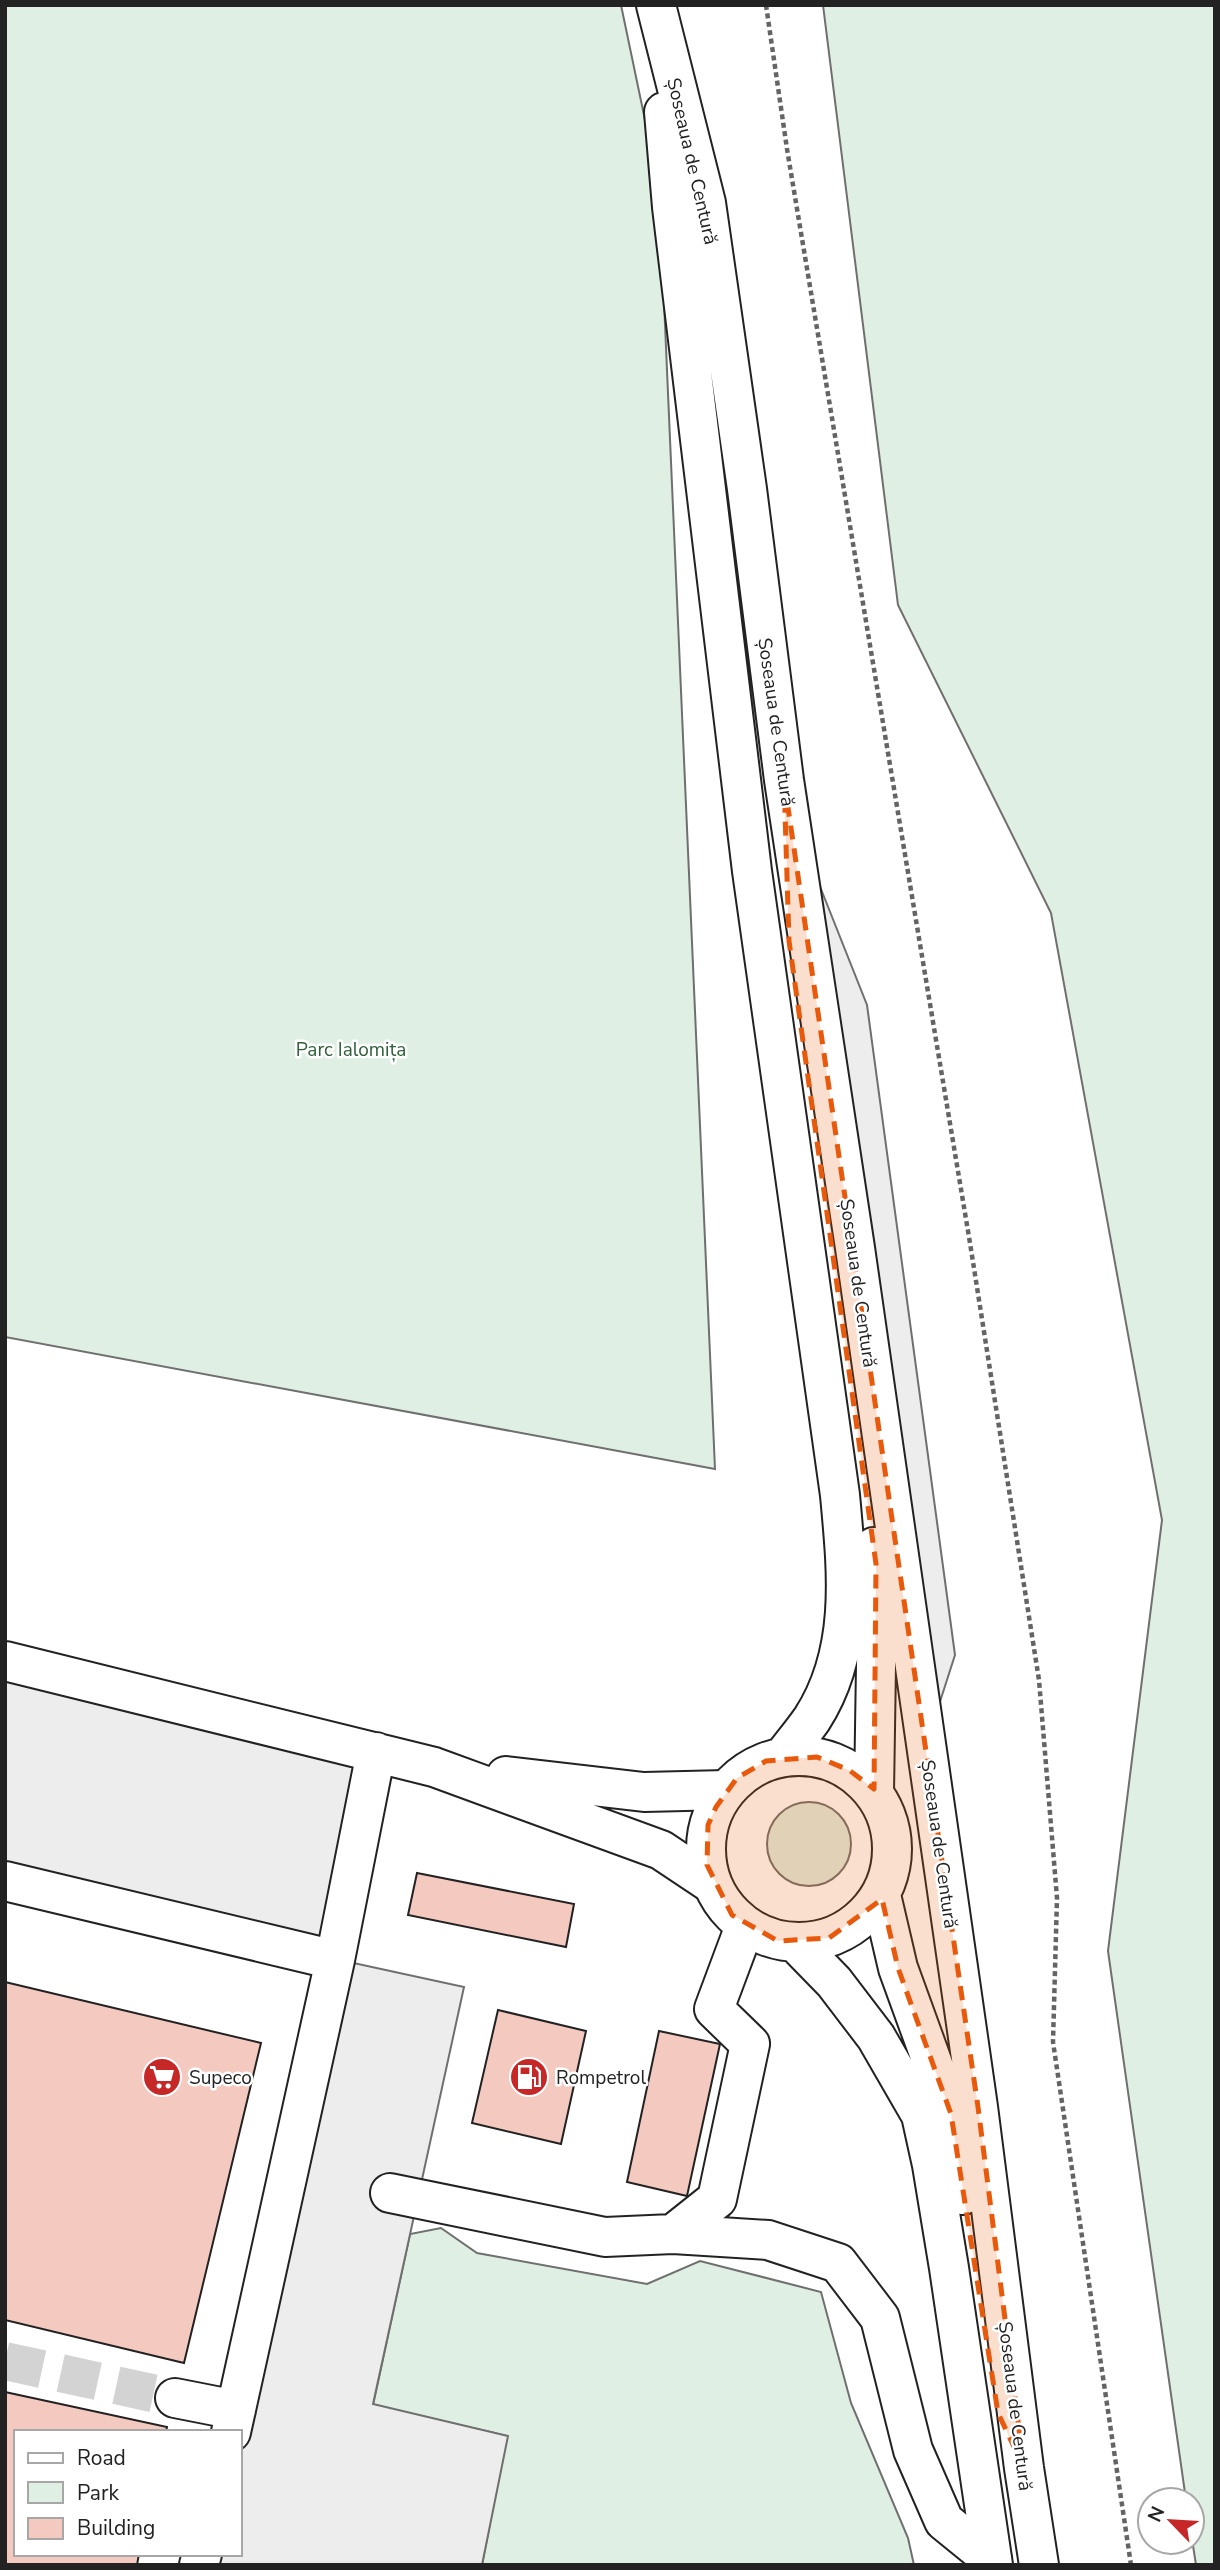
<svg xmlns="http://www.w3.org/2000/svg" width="1220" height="2570" font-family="'Nunito Sans',sans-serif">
  <rect width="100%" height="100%" fill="#fff"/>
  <path fill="#e0efe3" stroke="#6f6f6f" stroke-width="2" d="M5,5H621L659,187L715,1469L5,1337Z
    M823,5H1215V2565H1196L1192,2539V2500H1186L1108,1951L1162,1520L1051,913L898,605Z
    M767 1844a42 42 0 1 1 84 0a42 42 0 1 1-84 0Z
    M441,2228L477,2253L647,2284L700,2261L821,2292L851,2403L908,2538L914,2565H482L507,2436L373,2405L410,2234Z"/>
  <path fill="#ededed" stroke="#6f6f6f" stroke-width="2" d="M817,879L867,1005L955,1655L937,1711Z
    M5,1661L376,1752L335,1959L464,1987L373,2404L508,2436L482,2565H199L202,2554H240V2432L335,1960L5,1881Z"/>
  <path fill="#f3c9c0" stroke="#222" stroke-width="2" d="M417,1873L574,1904L566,1947L408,1915Z
    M5,1982L261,2043L184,2363L5,2320Z
    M498,2010L586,2031L561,2144L472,2123Z
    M659,2031L720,2044L687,2196L627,2182Z
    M5,2392L167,2427L166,2432H16V2554H139L137,2565H5Z"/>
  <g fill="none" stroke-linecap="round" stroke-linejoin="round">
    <path stroke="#d3d3d3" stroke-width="38" stroke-dasharray="38 19" stroke-linecap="butt" d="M5,2361L175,2398"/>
    <defs>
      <path id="minor" d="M5,1661L434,1767L661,1850L712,1884
        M506,1776L644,1792L726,1790
        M5,1881L335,1960
        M390,2193L605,2237L673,2234L717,2199L750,2044L714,2009L745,1926
        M673,2234L768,2240L838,2263L880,2318L913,2450L944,2521L992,2560
        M175,2398L236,2410
        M231,2432L335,1960L376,1752
        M199,2565L202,2554"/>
      <path id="highway" d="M656,5L706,203L747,489L784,780L855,1248L978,2107L1024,2468L1039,2565
        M664,112L672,207L752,871L840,1495C847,1571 856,1651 812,1719C803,1732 792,1745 783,1757
        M874,1547L877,1602L874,1793
        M706 1849a93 93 0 1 1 186 0a93 93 0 1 1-186 0Z
        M881,1895L898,1968L951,2114L963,2195
        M796,1943L834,1982L876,2037L921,2115L932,2165L949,2268L993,2565"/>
    </defs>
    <use href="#minor" stroke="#222" stroke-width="42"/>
    <use href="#highway" stroke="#222" stroke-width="42"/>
    <path stroke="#646464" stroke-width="4.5" stroke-dasharray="5 3.5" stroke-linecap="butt" d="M766,5L787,149L970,1243L1039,1680L1057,1898L1053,2042L1131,2565"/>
    <use href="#minor" stroke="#fff" stroke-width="38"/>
    <use href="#highway" stroke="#fff" stroke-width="38"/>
  </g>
  <path fill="#e8590c" fill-opacity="0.2" stroke="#e8590c" stroke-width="5" stroke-dasharray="14 9" stroke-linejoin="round" d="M784,780L978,2107L1024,2468L998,2413L951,2114L898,1968L882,1899L829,1938L778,1941L732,1915L707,1865L708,1825L716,1807L737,1778L766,1761L817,1757L849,1770L874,1789L876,1564L789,941Z"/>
  <defs>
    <symbol id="supermarket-disc" viewBox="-11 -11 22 22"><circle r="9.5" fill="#c62828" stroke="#fff"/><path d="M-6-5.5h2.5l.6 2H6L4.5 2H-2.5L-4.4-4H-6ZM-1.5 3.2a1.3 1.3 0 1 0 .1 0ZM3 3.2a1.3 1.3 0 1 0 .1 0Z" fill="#fff"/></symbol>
    <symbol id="fuel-disc" viewBox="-11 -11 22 22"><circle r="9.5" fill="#c62828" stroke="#fff"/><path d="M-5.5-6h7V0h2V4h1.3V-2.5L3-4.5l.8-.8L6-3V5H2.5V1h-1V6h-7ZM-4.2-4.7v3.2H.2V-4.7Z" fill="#fff"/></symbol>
  </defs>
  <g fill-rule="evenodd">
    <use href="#supermarket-disc" x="140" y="2055" width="44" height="44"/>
    <use href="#fuel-disc" x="507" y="2055" width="44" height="44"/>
  </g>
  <g text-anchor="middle" stroke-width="5" stroke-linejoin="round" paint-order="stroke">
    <g font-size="19" fill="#222" stroke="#fff">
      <text transform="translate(693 161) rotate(77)" y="7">Șoseaua de Centură</text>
      <text transform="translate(777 722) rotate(82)" y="7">Șoseaua de Centură</text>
      <text transform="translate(859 1283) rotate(82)" y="7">Șoseaua de Centură</text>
      <text transform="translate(940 1844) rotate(82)" y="7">Șoseaua de Centură</text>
      <text transform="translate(1016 2406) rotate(83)" y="7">Șoseaua de Centură</text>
    </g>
    <g font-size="19" fill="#2f5e38" stroke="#fff">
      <text x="351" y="1056">Parc Ialomița</text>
    </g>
    <g font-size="19" fill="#222" stroke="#fff" text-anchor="start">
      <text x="189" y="2084">Supeco</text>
      <text x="556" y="2084">Rompetrol</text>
    </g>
  </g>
  <rect width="1220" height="2570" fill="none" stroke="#222222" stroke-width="14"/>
  <rect x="14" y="2430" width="228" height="126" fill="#ffffff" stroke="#a7a7a7" stroke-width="2"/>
  <rect x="28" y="2453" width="35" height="10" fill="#ffffff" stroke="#a7a7a7" stroke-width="2"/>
  <text x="77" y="2465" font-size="21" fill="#222222">Road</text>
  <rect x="28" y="2482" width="35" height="21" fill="#e0efe3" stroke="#a7a7a7" stroke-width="2"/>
  <text x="77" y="2500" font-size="21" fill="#222222">Park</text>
  <rect x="28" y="2518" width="35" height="21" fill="#f3c9c0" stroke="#a7a7a7" stroke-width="2"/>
  <text x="77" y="2535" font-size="21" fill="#222222">Building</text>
  <g transform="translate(1171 2521) rotate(295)"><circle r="33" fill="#ffffff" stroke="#a7a7a7" stroke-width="2"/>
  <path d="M0-5L12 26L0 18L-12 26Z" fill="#c62828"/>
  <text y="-10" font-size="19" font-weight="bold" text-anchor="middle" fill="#222222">N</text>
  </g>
</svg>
